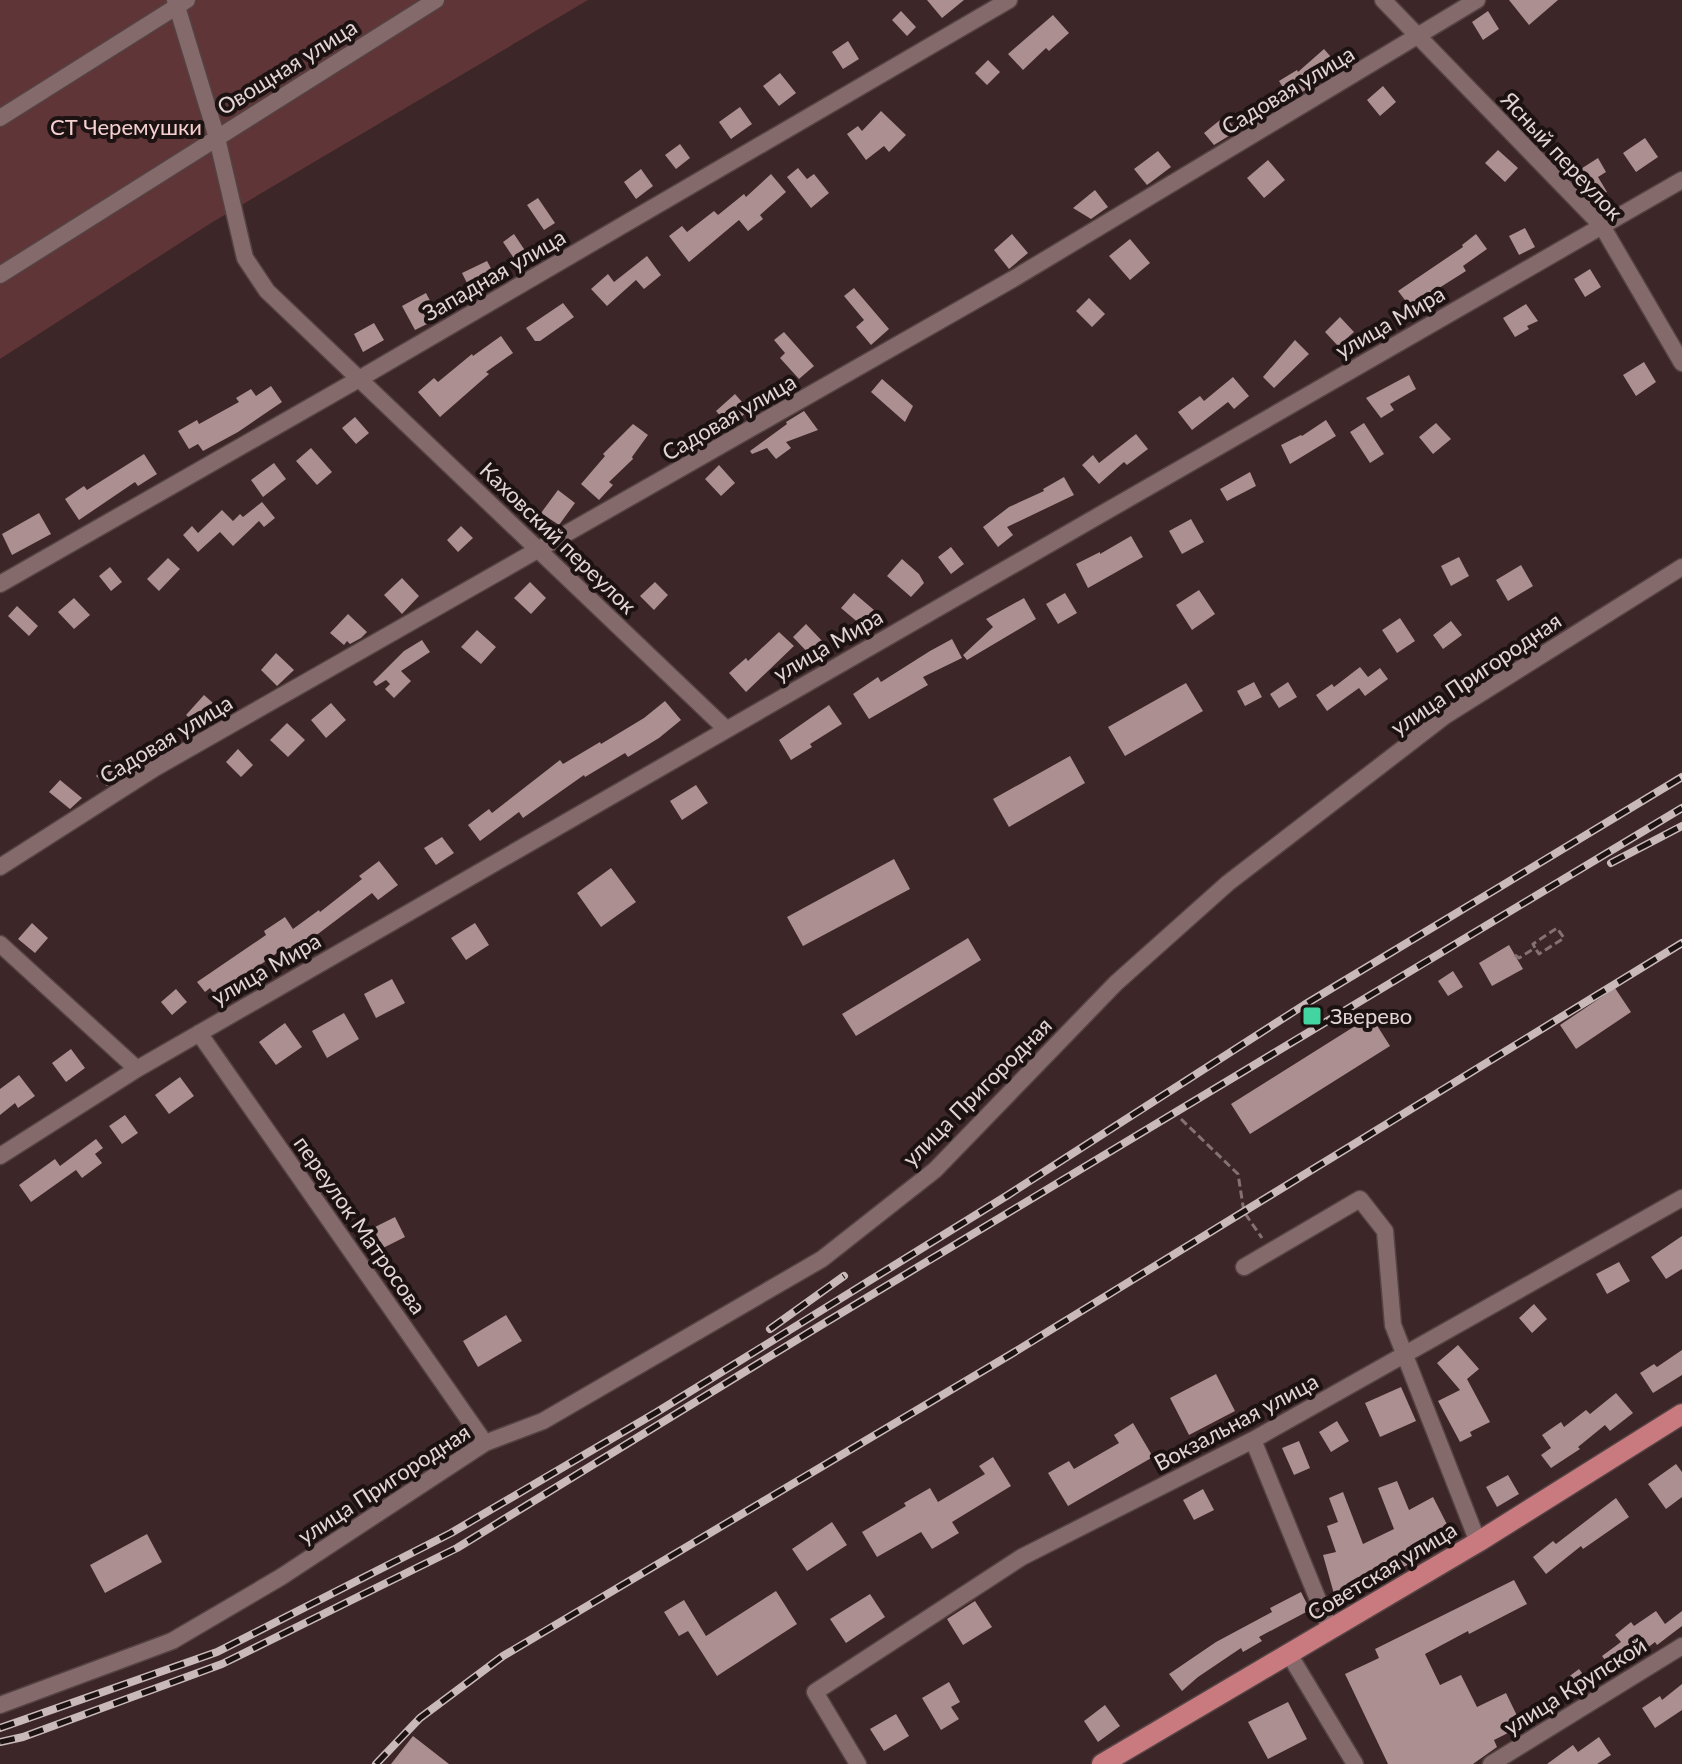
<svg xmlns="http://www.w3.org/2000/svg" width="1682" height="1764" font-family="Lato,sans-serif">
  <rect width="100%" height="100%" fill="#3c2627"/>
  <path fill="#5f3537" d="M0,0H588L211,223L0,359Z"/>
  <path fill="#ac8f90" d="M927,0H964L942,18Z
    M1509,0H1558L1529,25Z
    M901,11L916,27L907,36L892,20Z
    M1488,11L1499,29L1483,40L1472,22Z
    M1053,15L1069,33L1049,51L1046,48L1023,70L1008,54Z
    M848,41L859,59L843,69L832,52Z
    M1324,49L1338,65L1311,87L1290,99L1279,81L1297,70L1298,72Z
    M988,60L1000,72L987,85L975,73Z
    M780,73L796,93L779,106L763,86Z
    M1383,86L1396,102L1380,116L1367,100Z
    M740,107L752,124L731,139L719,122Z
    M881,111L906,135L889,152L884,146L866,160L847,134L858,126L862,131Z
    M1225,116L1237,131L1214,145L1204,133Z
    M1645,138L1658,157L1636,172L1623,153Z
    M680,144L690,158L676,169L665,155Z
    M1498,150L1518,168L1505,182L1485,163Z
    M1158,151L1171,167L1147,185L1134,169Z
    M1598,158L1606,172L1598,177L1607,192L1593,200L1576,172Z
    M1268,160L1285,180L1264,198L1247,178Z
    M798,168L807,179L814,174L829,193L811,208L787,177Z
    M641,169L653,186L636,199L624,182Z
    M771,174L786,192L760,215L763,219L748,231L739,220L689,262L669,236L682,226L687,232L714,211L718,215L744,194L746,197Z
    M1095,190L1108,207L1091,219L1073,208Z
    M538,198L555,223L544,230L527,205Z
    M1525,228L1535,247L1519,255L1509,236Z
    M514,234L530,258L519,266L503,242Z
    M1012,234L1028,253L1009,269L994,250Z
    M1476,234L1487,249L1463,266L1466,271L1428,295L1432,300L1415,313L1398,291L1463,247L1462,245Z
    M1130,239L1150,263L1130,280L1109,256Z
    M647,256L661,275L644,289L636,280L607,306L591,289L608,274L614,282Z
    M487,261L493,272L468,285L462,273Z
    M1590,269L1601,287L1585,297L1574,279Z
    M854,288L889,329L871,345L856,327L864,320L844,296Z
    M426,293L439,318L415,330L402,306Z
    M1089,298L1105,314L1092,327L1076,311Z
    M563,303L574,317L540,341H535L526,328Z
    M1526,304L1538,321L1527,326L1529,329L1515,337L1503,318Z
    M1340,317L1354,332L1338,346L1325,332Z
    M374,323L384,340L363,352L354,334Z
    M784,332L814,366L799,379L780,358L785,353L774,340Z
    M501,336L513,353L486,372L489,374L440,417L418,392L434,378L438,382L472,354L473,356Z
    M1295,340L1309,354L1274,388L1263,377Z
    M1644,362L1656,382L1636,396L1623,375Z
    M1409,375L1416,389L1390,404L1394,410L1381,418L1366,398Z
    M1233,377L1249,396L1234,409L1228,402L1192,430L1178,412L1200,396L1204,401Z
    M882,379L913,406L905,422L871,392Z
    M271,386L282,402L238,432L203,451L198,444L189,449L178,431L197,420L199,424L239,402L236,398L251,389L256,396Z
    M735,394L749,410L730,427L716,411Z
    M804,411L818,430L786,442L791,448L776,459L767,448L752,454L750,451L787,424L786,422Z
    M355,417L369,433L356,444L342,428Z
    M1326,420L1336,436L1290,464L1281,445L1301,435L1302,436Z
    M1364,423L1384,454L1370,463L1350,432Z
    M1436,423L1451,439L1433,454L1419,437Z
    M633,424L648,435L632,457L633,459L609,482L613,485L599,500L581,484L605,456L603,454Z
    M1136,434L1148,449L1127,465L1124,462L1099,484L1082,465L1093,455L1099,463Z
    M311,448L332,472L317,485L296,461Z
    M144,454L157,474L138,486L135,482L79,520L65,499L84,486L87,490Z
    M274,463L286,479L263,497L251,480Z
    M719,465L735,483L721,496L705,479Z
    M1250,472L1256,486L1227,501L1220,489Z
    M1064,477L1074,495L1007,527L1013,535L998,547L983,527L1009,507L1044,491L1043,489Z
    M558,490L575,503L559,525L541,513Z
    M262,502L275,518L264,527L259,521L233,546L220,532L198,552L183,535L192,526L198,533L222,510L233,521L240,514L243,517Z
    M39,513L51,534L12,555L2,534Z
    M1191,519L1204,542L1182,554L1169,531Z
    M461,526L473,538L458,552L447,540Z
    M1131,536L1143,557L1088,588L1076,564L1100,552V554Z
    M951,547L964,564L951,574L938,557Z
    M1459,557L1469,576L1451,586L1441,566Z
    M168,558L180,569L159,591L147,579Z
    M902,559L919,574L924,583L911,597L887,576Z
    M1521,565L1533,586L1508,601L1496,580Z
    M110,567L122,582L111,591L99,576Z
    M402,578L419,596L402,614L384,595Z
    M530,582L546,598L531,614L514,598Z
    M655,582L668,595L654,610L640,596Z
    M1199,590L1215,614L1192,630L1176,605Z
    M854,593L874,610L861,625L841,608Z
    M1065,593L1077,613L1058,624L1046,604Z
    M74,598L90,615L74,629L58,612Z
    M1024,598L1036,619L967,660L963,655L993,627L986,619Z
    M17,606L38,626L29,636L8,616Z
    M348,614L367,632L361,638L350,644L347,641L344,645L330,633Z
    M1400,618L1415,641L1397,653L1382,630Z
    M1451,621L1462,635L1443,649L1433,635Z
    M806,624L824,643L811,656L793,637Z
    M477,630L496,647L481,664L461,647Z
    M779,632L794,646L746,692L729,673L746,658L748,661Z
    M952,639L962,658L923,677L928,685L869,719L853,694L878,677L881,682L930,651Z
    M422,640L430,652L401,671L411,681L394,698L385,689L390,684L386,680L376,686L373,682L404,651Z
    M276,653L294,670L277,686L261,670Z
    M1360,667L1368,677L1380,668L1388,679L1365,696L1359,688L1327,711L1316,695L1332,684L1334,687Z
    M1254,682L1262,697L1245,706L1237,691Z
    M1288,682L1297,697L1279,708L1270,694Z
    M1186,683L1203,711L1125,756L1108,727Z
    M204,695L223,712L210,724L205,720L199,726L186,715Z
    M665,701L681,720L659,738L628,757L625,753L585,777L584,775L523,818L519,812L480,841L468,825L489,809L492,813L560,760L563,764L600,742L601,744L644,718Z
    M331,703L346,720L326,738L311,720Z
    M829,705L842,724L810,744L812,747L791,760L779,740Z
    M287,723L305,740L288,757L270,740Z
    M238,749L253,765L241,777L226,762Z
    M1070,756L1085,783L1009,827L993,799Z
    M110,760L124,773L107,786L96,776Z
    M60,780L82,798L70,809L49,792Z
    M696,785L708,803L682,820L670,801Z
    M442,837L454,853L436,865L424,848Z
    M894,859L910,889L803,946L787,917Z
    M379,861L398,885L378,900L372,893L310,940L280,957L277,953L216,996L210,988L205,992L197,982L266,935L264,931L285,917L293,929L319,910L320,912L362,879L359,876Z
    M611,868L636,902L601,927L577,893Z
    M32,923L48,938L35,953L18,939Z
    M475,923L489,945L466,960L451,938Z
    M968,938L981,960L856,1036L842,1014Z
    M1509,945L1523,969L1492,986L1479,963Z
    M1453,971L1463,987L1448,996L1438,981Z
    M392,979L405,1003L376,1018L364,994Z
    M1615,988L1631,1012L1576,1049L1560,1025Z
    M176,989L187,1002L172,1015L161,1002Z
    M344,1013L359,1039L327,1058L312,1031Z
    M1371,1016L1390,1046L1250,1134L1231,1104Z
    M285,1023L302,1047L276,1065L259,1042Z
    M71,1049L85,1068L66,1082L52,1063Z
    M19,1075L35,1096L18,1108L15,1103L0,1115V1089Z
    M180,1077L194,1096L169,1114L155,1095Z
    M125,1115L138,1133L122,1144L109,1126Z
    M96,1139L103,1148L95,1154L102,1163L82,1178L76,1170L31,1202L19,1185L55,1159L60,1166Z
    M395,1217L405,1237L383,1248L373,1228Z
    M1682,1236V1269L1666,1279L1651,1257Z
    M1619,1262L1630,1281L1607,1294L1596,1274Z
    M1534,1304L1547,1319L1532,1333L1519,1318Z
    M506,1315L522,1341L478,1367L463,1341Z
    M1458,1345L1479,1369L1467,1379L1490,1422L1470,1432L1472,1436L1460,1442L1438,1401L1460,1390L1437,1363Z
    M1682,1350V1375L1653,1393L1640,1373L1654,1364L1657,1367Z
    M1216,1374L1235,1411L1189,1435L1170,1398Z
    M1401,1387L1416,1421L1380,1437L1365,1403Z
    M1616,1393L1633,1413L1610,1431L1605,1425L1578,1447L1580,1449L1551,1468L1541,1455L1551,1448L1542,1435L1561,1422L1564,1427L1586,1410L1590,1414Z
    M1337,1421L1349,1441L1331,1452L1319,1432Z
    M1133,1423L1153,1457L1068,1506L1048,1473L1069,1461L1074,1469L1119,1443L1114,1435Z
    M1299,1441L1310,1468L1294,1475L1282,1448Z
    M993,1457L1011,1486L952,1522L959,1533L932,1549L921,1532L877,1557L862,1532L906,1506L904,1503L930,1488L938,1502L985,1474L979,1466Z
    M1676,1464L1682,1472V1497L1666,1509L1648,1484Z
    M1508,1475L1519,1494L1497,1507L1486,1487Z
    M1397,1481L1409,1510L1433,1497L1455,1540L1373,1583L1334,1594L1323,1555L1336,1552L1327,1526L1338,1522L1329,1498L1343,1492L1363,1544L1394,1529L1378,1488Z
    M1203,1489L1214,1510L1194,1520L1183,1500Z
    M1616,1498L1629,1517L1583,1549L1581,1546L1546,1574L1533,1557L1553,1541L1556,1544Z
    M832,1522L847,1545L807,1571L792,1549Z
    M147,1534L162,1562L105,1593L90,1565Z
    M1514,1580L1527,1604L1469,1634L1468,1631L1425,1654L1440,1685L1461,1675L1477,1707L1506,1693L1522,1726L1494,1740L1497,1747L1473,1764H1388L1345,1674L1379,1658L1375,1649Z
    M776,1591L797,1624L717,1676L688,1631L679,1636L664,1612L684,1600L706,1636Z
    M1301,1592L1310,1610L1259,1637L1262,1641L1243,1652L1241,1648L1198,1677L1182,1691L1169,1674L1216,1642L1272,1612L1270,1608Z
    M870,1594L885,1617L846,1643L830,1619Z
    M975,1601L992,1627L963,1645L947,1619Z
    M1656,1611L1665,1624L1682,1611V1626L1657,1645L1655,1642L1615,1673L1602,1656L1621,1642L1615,1635L1631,1622L1634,1626Z
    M1579,1669L1593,1688L1580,1696L1567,1678Z
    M949,1682L960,1702L951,1707L959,1719L941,1730L922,1698Z
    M1682,1684V1710L1655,1728L1642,1708L1660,1696L1662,1700Z
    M1288,1702L1307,1739L1268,1759L1248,1722Z
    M1105,1705L1120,1726L1098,1742L1084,1721Z
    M896,1714L909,1736L884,1751L870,1729Z
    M413,1736L449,1764H391Z
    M1599,1737L1611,1755L1597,1764H1547L1573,1745L1578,1752Z"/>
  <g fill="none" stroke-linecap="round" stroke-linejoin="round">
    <defs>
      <path id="minor" d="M175,0L217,138L245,258L267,291L726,729
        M1383,0L1602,226L1682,363
        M0,118L187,0
        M0,275L436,0
        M0,584L359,379L1009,0
        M0,867L155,768L1013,279L1477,0
        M0,944L137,1069
        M199,1033L485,1443
        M0,1156L137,1069L1682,180
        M1244,1267L1360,1199L1385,1231L1393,1325L1478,1542
        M1253,1440L1330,1629
        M1289,1654L1355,1764
        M0,1705L172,1641L281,1577L485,1443L543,1421L822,1259L935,1170L1116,983L1228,883L1445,716L1682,567
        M858,1764L815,1692L1022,1557L1253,1440L1682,1198
        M1491,1764L1682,1646"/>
      <path id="major" d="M1102,1764L1478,1542L1682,1414"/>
    </defs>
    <use href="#minor" stroke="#554243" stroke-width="19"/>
    <use href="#major" stroke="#554243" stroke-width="23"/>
    <path stroke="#847172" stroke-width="3" stroke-dasharray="8 4" stroke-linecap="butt" d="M1515,955L1519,958L1535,948L1533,944L1557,928L1564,938L1539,954L1535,948
      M1181,1119L1238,1174L1244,1212L1262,1238"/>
    <use href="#minor" stroke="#856a6b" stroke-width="16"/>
    <use href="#major" stroke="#c87a7e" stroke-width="20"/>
    <defs>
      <path id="rail" d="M1611,863L1682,826
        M770,1329L844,1276
        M0,1728L217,1652L451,1533L657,1412L1008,1195L1304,1005L1682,777
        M0,1742L23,1737L222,1664L457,1548L808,1333L1682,808
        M376,1764L420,1718L503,1656L1013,1353L1682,943"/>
    </defs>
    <use href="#rail" stroke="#c9b9b9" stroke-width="8"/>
    <use href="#rail" stroke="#1c1212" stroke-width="5" stroke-dasharray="15" stroke-linecap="butt"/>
  </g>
  <rect fill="#42d4a1" stroke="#1c1212" stroke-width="3" x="1302" y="1006" width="20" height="20" rx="4"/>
  <g text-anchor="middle" stroke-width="8" stroke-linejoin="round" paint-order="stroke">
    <g font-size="22" fill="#e4d5d5" stroke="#1c1212">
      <text transform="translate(287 67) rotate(-32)" y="8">Овощная улица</text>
      <text transform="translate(1288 90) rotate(-31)" y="8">Садовая улица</text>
      <text transform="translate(1562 156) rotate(47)" y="8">Ясный переулок</text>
      <text transform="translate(494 275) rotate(-30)" y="8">Западная улица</text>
      <text transform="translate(1390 322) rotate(-30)" y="8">улица Мира</text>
      <text transform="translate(729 417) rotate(-30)" y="8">Садовая улица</text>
      <text transform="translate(558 538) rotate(44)" y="8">Каховский переулок</text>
      <text transform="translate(828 645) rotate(-30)" y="8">улица Мира</text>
      <text transform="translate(1476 674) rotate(-34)" y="8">улица Пригородная</text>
      <text transform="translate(166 739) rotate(-31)" y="8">Садовая улица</text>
      <text transform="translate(266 969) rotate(-30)" y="8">улица Мира</text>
      <text transform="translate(977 1092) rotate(-45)" y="8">улица Пригородная</text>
      <text transform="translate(360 1225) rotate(55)" y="8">переулок Матросова</text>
      <text transform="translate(1236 1422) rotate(-28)" y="8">Вокзальная улица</text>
      <text transform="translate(384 1484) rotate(-33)" y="8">улица Пригородная</text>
      <text transform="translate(1382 1571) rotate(-31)" y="8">Советская улица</text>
      <text transform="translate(1575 1686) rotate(-32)" y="8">улица Крупской</text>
    </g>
    <g font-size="22" fill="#f6d0d0" stroke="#1c1212">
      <text x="126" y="135">СТ Черемушки</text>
    </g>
    <g font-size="22" fill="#e4d5d5" stroke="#1c1212" text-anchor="start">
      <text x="1330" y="1024">Зверево</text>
    </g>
  </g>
</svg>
